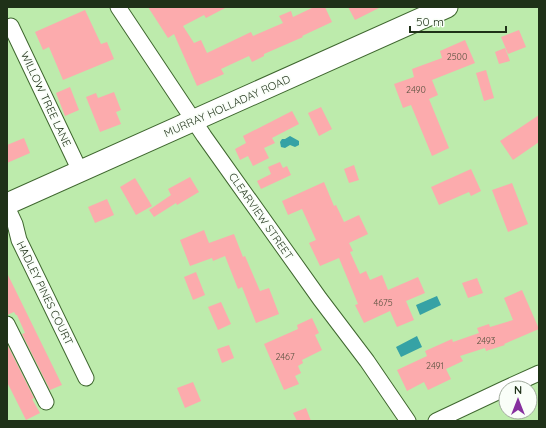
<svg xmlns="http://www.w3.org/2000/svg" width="546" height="428" font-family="Quicksand,sans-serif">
  <rect width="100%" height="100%" fill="#bdebac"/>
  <path fill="#36a2a5" d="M290,136L299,141V145L295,147L290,145L285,148L281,147L280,142L282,139H285Z
    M437,296L441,305L420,315L416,305Z
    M417,336L422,347L401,357L396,347Z"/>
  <path fill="#fcabad" d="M148,7H227L206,18L204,15L183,26L194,43L201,40L207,53L251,32L253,36L283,23L279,16L291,11L293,17L314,7H325L332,22L302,36L303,37L264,54V56L252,62L249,56L221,69L224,74L197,86L174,34L168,38Z
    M348,7H381L355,20Z
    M85,10L101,44L107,42L114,59L63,80L49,47L43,50L35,32Z
    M519,30L526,47L508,54L501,37Z
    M465,40L475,63L432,80L438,95L429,99L449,148L432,156L411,105L403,108L394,84L414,77L412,69L442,58L440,51Z
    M505,48L510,61L499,64L495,52Z
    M486,70L494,98L484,101L476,73Z
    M70,87L79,110L65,116L56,93Z
    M114,92L121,110L116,112L121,124L100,132L86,97L96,93L98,98Z
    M321,107L332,129L319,136L308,113Z
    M292,111L299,124L272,138L275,143L264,148L269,158L253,166L248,156L240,160L235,149L246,143L243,136Z
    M539,115V142L513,160L500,141Z
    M24,138L30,153L7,163V145Z
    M280,162L283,168L287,166L291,175L261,189L257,181L271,174L268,167Z
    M354,165L359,180L349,183L344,169Z
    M471,169L481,191L471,196L469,192L439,205L431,187Z
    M190,177L199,192L177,205L176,203L154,217L149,210L171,195L168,189Z
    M135,178L152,206L136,215L120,187Z
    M324,182L334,206L336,205L344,222L359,215L368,234L349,243L353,251L350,252L360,274L366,271L370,280L382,275L388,290L418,277L425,293L406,301L414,320L397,327L390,311L364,323L355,305L358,304L339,258L320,266L309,243L316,240L302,209L288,215L282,201Z
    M512,183L528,224L508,232L492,190Z
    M107,199L114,215L95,223L88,207Z
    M204,230L209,243L234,234L243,257L245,256L260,291L269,288L279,314L256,323L242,287L238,289L225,256L213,261L212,258L190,266L180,240Z
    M196,272L205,295L193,300L184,277Z
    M7,273L62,385L50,390L22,334L25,333L17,315H16L14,312L7,315Z
    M477,278L483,293L468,298L462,283Z
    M522,290L539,329L504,344L505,345L486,351L485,348L460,356L463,361L446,369L451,379L428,390L424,382L407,391L397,370L427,356L425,351L452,339L453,342L479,333L477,328L489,324L490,327L513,320L504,298Z
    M221,302L231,324L218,330L208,307Z
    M312,318L319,333L315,335L322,350L302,360L303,363L298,366L301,373L295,376L299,384L284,390L264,344L298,329L297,325Z
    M7,344L34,398L32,399L40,413L26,420L7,382Z
    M229,345L234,358L222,363L217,349Z
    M193,382L201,401L185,408L177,388Z
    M306,408L311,421H297L293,413Z"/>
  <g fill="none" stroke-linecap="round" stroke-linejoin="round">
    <defs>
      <path id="street" d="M118,7L204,136L320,299L367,361L408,421
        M11,26L80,171
        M7,207L15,224L19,240L86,378
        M7,324L46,402
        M506,388L539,373
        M436,421L506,388"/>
      <path id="secondary" d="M7,204L447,7"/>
    </defs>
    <use href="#street" stroke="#3f672f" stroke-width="17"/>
    <use href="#secondary" stroke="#3f672f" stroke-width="23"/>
    <use href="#street" stroke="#fff" stroke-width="15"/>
    <use href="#secondary" stroke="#fff" stroke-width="21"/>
  </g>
  <g text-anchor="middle" stroke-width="3.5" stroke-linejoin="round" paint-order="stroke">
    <g font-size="9" fill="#56503d">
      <text x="457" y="60">2500</text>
      <text x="416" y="93">2490</text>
      <text x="383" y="306">4675</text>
      <text x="486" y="344">2493</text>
      <text x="285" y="360">2467</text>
      <text x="435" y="369">2491</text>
    </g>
    <g font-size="11" fill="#1f3118" stroke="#f9fef8">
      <text transform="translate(46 99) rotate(65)" y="4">WILLOW TREE LANE</text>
      <text transform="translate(227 106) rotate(-24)" y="4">MURRAY HOLLADAY ROAD</text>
      <text transform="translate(261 216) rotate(55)" y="4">CLEARVIEW STREET</text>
      <text transform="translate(45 293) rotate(64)" y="4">HADLEY PINES COURT</text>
    </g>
  </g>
  <rect width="546" height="428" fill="none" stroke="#1f3118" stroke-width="16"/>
  <g transform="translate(518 400)"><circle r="19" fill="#f9fef8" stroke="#a2ac9e"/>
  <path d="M0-3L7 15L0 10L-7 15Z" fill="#86309e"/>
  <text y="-6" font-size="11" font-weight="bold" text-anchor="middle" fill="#1f3118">N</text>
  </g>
  <path d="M410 26v6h96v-6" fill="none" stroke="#1f3118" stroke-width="2"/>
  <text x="416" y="26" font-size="12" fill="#1f3118" stroke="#f9fef8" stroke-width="3" paint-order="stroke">50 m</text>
</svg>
